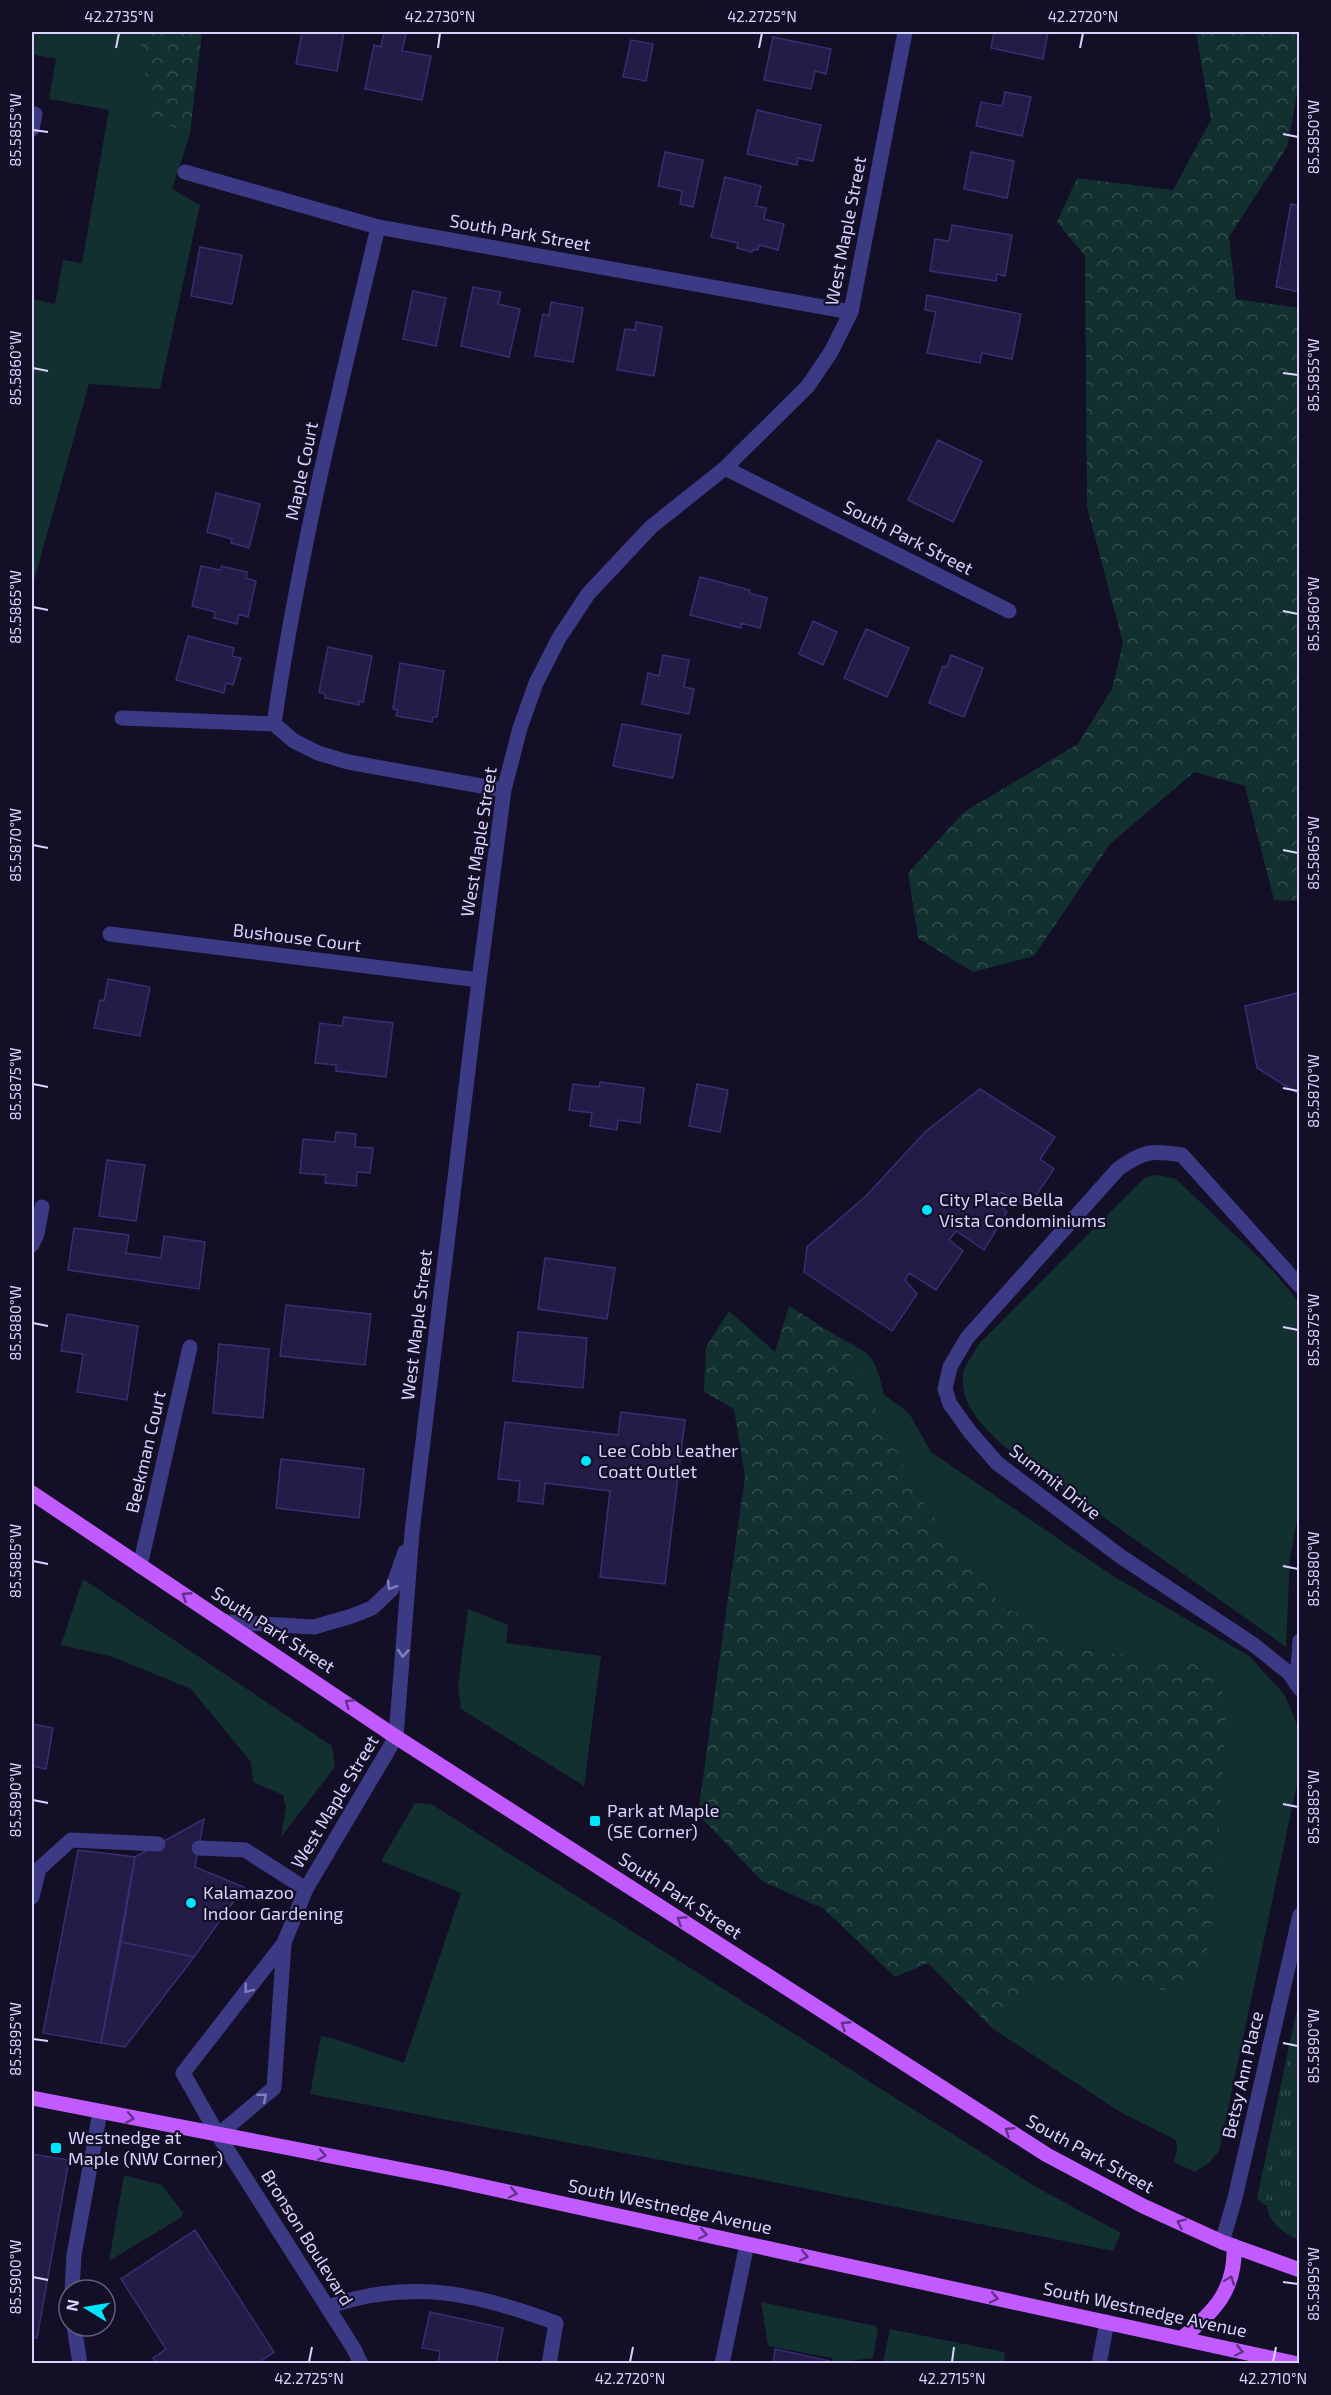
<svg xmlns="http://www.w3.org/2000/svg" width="1331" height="2395" font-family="'Exo 2',sans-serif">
  <defs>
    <pattern id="forest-crowns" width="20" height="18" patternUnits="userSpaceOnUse" patternTransform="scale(1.5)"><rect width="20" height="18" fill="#12302f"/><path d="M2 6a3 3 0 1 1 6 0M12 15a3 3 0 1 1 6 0" fill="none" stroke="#344d4e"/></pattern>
    <pattern id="park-tufts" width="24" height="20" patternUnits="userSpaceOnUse" patternTransform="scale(1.5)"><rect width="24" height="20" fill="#12302f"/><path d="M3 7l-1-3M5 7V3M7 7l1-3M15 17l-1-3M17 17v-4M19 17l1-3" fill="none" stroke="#344d4e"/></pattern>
  </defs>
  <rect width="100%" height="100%" fill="#130f26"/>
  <path fill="#12302f" d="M32,32H140L152,118L190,134L172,189L200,205L160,389L89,384L32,588V299L55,304L63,260L82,263L109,110L49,99L56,59L32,54Z
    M1157,1175L1176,1179L1273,1271L1299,1302L1300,1504L1290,1558L1286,1647L1005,1447C985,1429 956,1402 964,1370C967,1362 974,1353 978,1345L1136,1186L1146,1177Z
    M843,1340C874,1353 877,1363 884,1395L909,1413L931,1452L1113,1576L1249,1656L1284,1694L1299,1729V1775L1219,2151L1209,2163L1195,2172L1174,2162L1177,2149L1176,2140L1122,2113L993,2029L1043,1981L1179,1991L1201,1665L1081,1649L1001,1605L917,1494Z
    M83,1579L332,1746L335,1767L281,1837L286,1808L283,1795L253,1782L251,1762L191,1689L113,1657L61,1645Z
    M468,1609L508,1625L506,1643L601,1656L584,1786L461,1709L458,1687Z
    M415,1803L431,1804L1036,2187L1121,2233L1113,2251L724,2172L310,2094L321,2036L335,2039L404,2063L461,1893L381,1861Z
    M1299,1999V2217L1263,2204L1257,2198Z
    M124,2175L162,2185L183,2213L180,2218L109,2261Z
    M761,2302L875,2326L878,2329L873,2358L832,2363V2358L768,2346Z
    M890,2329L1004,2352L1005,2363L883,2362Z"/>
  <path fill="url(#forest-crowns)" d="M140,32H202L190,134L152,118Z
    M1196,32H1299V83L1287,147L1229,237L1236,299L1299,308V901L1274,900L1245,786L1194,772L1110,844L1034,956L973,972L918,938L908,873L964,812L1078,744L1112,689L1123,643L1087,507L1085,256L1057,222L1077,178L1173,190L1211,120Z
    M789,1306L843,1340L917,1494L1001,1605L1081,1649L1201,1665L1227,1698L1214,1910L1204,1967L1179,1991L1043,1981L993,2029L928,1963L895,1977L824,1909L762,1881L698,1814L745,1476L734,1409L704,1392L706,1347L729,1311L775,1352Z"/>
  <path fill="url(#park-tufts)" d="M1299,2014L1300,2240H1299C1287,2234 1275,2228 1269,2214C1256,2182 1291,2053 1299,2014Z"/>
  <path fill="#241b47" stroke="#3b2d73" stroke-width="1.5" d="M302,32H344L337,71L296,64Z
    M384,32L406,34L402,51L431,56L422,100L365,89L374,45L381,47Z
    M994,32H1048L1043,59L991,48Z
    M773,37L831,49L826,74L815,71L811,89L764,80Z
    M631,40L653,44L646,81L623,77Z
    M1005,92L1031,97L1022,136L976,126L981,102L1002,106Z
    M757,110L821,125L813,161L798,158L797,165L747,154Z
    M665,152L703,160L693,207L680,204L682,191L658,186Z
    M971,152L1014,161L1007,198L964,189Z
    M725,177L761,186L756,206L766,208L764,219L784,224L778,250L759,245L758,250L754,249L752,252L737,248L738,243L711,237Z
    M1291,204L1300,206V292L1276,287Z
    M952,225L1012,235L1005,276L997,274L996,281L930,271L935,239L949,241Z
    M200,247L242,255L232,304L191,296Z
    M473,287L501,292L498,304L520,309L509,357L461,346Z
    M413,291L446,298L436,346L403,339Z
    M927,295L1021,314L1012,359L982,353L980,363L927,353L936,312L925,310Z
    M551,302L583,308L573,362L535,356L543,314L549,316Z
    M636,322L662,327L654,376L617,370L625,329L635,330Z
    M938,440L982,461L953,522L908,500Z
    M216,493L260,504L249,548L231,543L232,539L207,532Z
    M201,566L220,570L222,566L247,572L246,578L256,581L248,617L239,614L237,624L214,618L215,612L192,606Z
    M700,577L750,590L749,593L767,598L760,628L741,623V628L690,615Z
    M813,621L837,632L823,665L799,654Z
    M866,629L909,648L887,697L844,678Z
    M188,636L234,648L232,656L241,658L233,685L226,683L224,693L176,680Z
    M328,647L372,656L363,702L359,701V705L325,698V694L319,692Z
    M663,655L689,660L684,687L694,689L689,714L642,704L648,673L659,676Z
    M951,655L983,668L964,717L929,703L943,666L947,667Z
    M400,663L444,671L437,717H433L432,722L396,716L398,710L393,709Z
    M622,724L681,735L673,778L613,766Z
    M108,979L150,987L140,1036L94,1028L100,1000L104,1001Z
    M1297,993L1300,1001V1095L1257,1068L1245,1006Z
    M344,1017L393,1023L386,1077L336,1071V1065L315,1063L320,1023L342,1026Z
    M600,1082L644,1088L640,1123L618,1120L617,1130L590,1126L592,1113L569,1110L573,1084L599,1087Z
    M697,1084L728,1090L720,1132L689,1126Z
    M980,1089L1055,1137L1040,1159L1054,1169L1028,1207L1001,1192L995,1199L1007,1212L984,1250L956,1231L949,1240L963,1251L936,1290L909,1273L905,1280L917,1294L892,1331L804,1272L807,1247L865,1197L926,1131Z
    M336,1132L356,1134L355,1147L373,1148L370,1173L357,1172L356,1186L325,1183L326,1175L300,1173L303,1139L335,1142Z
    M107,1160L145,1165L136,1221L99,1216Z
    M74,1228L129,1235L126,1253L161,1258L164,1236L205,1242L199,1289L68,1270Z
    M545,1258L615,1268L607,1319L538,1309Z
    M286,1305L371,1314L365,1365L280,1356Z
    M67,1314L138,1326L127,1400L77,1392L83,1354L61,1351Z
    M518,1332L587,1338L583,1388L513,1381Z
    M219,1344L269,1349L263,1418L213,1413Z
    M621,1412L685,1420L665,1584L600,1577L610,1491L545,1483L543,1504L518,1501L520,1481L498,1479L505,1422L618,1435Z
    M281,1459L364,1469L359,1518L276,1508Z
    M32,1724L53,1728L46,1769L32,1766Z
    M204,1819L195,1867L244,1887L194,1957L121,1942L135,1857Z
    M78,1850L135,1857L101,2043L43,2033Z
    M121,1942L194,1957L125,2047L101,2043Z
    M32,2154L69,2160L37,2338L32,2337Z
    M195,2230L274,2352L257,2364H157L153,2358L166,2349L121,2279Z
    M430,2312L503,2328L496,2364H438L440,2351L422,2348Z
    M775,2349L830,2361V2364H773Z"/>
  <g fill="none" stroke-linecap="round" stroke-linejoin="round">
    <path stroke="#3d3a85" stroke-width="15" d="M32,113L35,114L32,129
      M1118,1169C1143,1151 1151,1150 1182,1155L1300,1286
      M32,1245L37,1234L42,1207
      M1297,1684L1300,1641
      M199,1848L245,1850L306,1889
      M32,1897L39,1869L71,1840L158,1844
      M72,2290L74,2255L100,2112
      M327,2307C410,2278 476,2293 556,2323L549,2364
      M74,2326L80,2364
      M722,2364L747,2244
      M1099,2364L1107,2322"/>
    <path stroke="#3d3a85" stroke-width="15" d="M185,172L378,227L851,312
      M725,468L1009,611
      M122,718L274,724L294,741L318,753L348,762L504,790
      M274,724C298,557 339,392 378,227
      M110,934L479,980
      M1118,1169L967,1338L950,1367L945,1389L950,1404L970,1432L997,1463L1120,1556L1254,1645L1289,1673L1300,1689
      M140,1566L190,1347
      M227,1622L314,1627L352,1616L372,1608L392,1589L405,1552
      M218,2135L274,2088L284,1943
      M1222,2242L1235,2198L1300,1915
      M361,2364L354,2349L218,2135L183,2073L284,1943L306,1889L396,1737L412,1532L479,980L504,790L520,728L536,683L559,638L588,594L651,527L725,468L808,386L831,352L851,312L905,32"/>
    <path stroke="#c25bff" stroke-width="15" d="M32,1493L396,1737L1047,2155L1143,2206L1222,2242L1300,2270
      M32,2098L444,2178L1298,2364
      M1182,2338C1214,2312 1236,2290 1234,2246"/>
  </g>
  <defs><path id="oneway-chevron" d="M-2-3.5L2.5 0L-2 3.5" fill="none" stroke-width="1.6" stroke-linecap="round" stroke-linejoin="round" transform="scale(1.5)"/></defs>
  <g stroke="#837fbc">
    <use href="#oneway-chevron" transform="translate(391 1586) rotate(121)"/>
    <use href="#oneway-chevron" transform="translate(403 1653) rotate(94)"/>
    <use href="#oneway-chevron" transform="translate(248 1989) rotate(128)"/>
    <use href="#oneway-chevron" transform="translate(263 2097) rotate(-40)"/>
  </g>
  <g stroke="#623188">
    <use href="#oneway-chevron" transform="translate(186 1596) rotate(-147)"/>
    <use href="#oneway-chevron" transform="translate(349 1703) rotate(-145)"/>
    <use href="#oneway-chevron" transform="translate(681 1920) rotate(-147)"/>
    <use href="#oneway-chevron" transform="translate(845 2025) rotate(-147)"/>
    <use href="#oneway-chevron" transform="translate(130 2118) rotate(11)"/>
    <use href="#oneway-chevron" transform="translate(1009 2131) rotate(-147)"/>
    <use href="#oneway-chevron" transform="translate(322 2155) rotate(11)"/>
    <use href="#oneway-chevron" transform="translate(513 2193) rotate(12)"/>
    <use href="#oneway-chevron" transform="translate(1181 2223) rotate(-156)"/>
    <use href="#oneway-chevron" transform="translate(703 2234) rotate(12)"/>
    <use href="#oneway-chevron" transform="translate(804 2256) rotate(12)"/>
    <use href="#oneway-chevron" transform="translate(1230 2280) rotate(-69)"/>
    <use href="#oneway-chevron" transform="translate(994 2298) rotate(12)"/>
    <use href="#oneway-chevron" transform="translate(1239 2351) rotate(12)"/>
  </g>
  <path fill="none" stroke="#d9d4ff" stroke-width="2" d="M116,48L119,33M438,48L440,33M759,48L762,33M1080,48L1083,33M33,130L48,132M1283,134L1298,137M33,368L48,371M1283,373L1298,375M33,607L48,610M1283,611L1298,614M33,845L48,848M1283,850L1298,853M33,1084L48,1087M1283,1088L1298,1091M33,1323L48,1326M1283,1327L1298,1330M33,1561L48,1564M1283,1566L1298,1569M33,1800L48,1803M1283,1804L1298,1807M33,2039L48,2041M1283,2043L1298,2046M33,2277L48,2280M1283,2282L1298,2284M309,2362L312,2347M630,2362L633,2347M952,2362L954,2347M1273,2362L1276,2347"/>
  <g fill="#00e5ff" stroke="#130f26" stroke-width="2">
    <circle cx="927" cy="1210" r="6"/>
    <circle cx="586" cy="1461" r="6"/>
    <rect x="589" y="1815" width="12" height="12" rx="3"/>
    <circle cx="191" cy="1903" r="6"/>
    <rect x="50" y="2142" width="12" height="12" rx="3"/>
  </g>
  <g text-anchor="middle" stroke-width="4.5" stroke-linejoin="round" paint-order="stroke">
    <g font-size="18" fill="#d9d4ff" stroke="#130f26">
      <text transform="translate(846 231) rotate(-79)" y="6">West Maple Street</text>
      <text transform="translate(520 233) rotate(10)" y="6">South Park Street</text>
      <text transform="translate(302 471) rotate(-78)" y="6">Maple Court</text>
      <text transform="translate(908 538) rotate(27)" y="6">South Park Street</text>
      <text transform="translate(479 842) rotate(-81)" y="6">West Maple Street</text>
      <text transform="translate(297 938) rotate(7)" y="6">Bushouse Court</text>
      <text transform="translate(417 1325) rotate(-83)" y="6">West Maple Street</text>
      <text transform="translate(146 1452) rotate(-77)" y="6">Beekman Court</text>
      <text transform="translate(1055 1482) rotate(38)" y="6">Summit Drive</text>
      <text transform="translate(273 1630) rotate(33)" y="6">South Park Street</text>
      <text transform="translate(335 1802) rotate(-59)" y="6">West Maple Street</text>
      <text transform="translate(680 1896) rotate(33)" y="6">South Park Street</text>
      <text transform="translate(1243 2075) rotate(-77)" y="6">Betsy Ann Place</text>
      <text transform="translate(1090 2154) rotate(29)" y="6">South Park Street</text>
      <text transform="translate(670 2207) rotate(12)" y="6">South Westnedge Avenue</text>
      <text transform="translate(307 2238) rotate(58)" y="6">Bronson Boulevard</text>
      <text transform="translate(1145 2310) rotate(12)" y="6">South Westnedge Avenue</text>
    </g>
    <g font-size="18" fill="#d9d4ff" stroke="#130f26" text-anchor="start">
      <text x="939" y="1206">City Place Bella<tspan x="939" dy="21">Vista Condominiums</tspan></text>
      <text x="598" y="1457">Lee Cobb Leather<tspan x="598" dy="21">Coatt Outlet</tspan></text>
      <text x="607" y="1817">Park at Maple<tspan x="607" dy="21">(SE Corner)</tspan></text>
      <text x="203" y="1899">Kalamazoo<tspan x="203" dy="21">Indoor Gardening</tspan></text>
      <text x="68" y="2144">Westnedge at<tspan x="68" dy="21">Maple (NW Corner)</tspan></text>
    </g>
  </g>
  <rect width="1331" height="2395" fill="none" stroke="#130f26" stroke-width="66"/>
  <g transform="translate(87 2308) rotate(281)"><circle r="28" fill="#130f26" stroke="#625e7d" stroke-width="1.5"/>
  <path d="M0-4.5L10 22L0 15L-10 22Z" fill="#00e5ff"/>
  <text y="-9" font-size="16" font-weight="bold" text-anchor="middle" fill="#d9d4ff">N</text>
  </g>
  <rect x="33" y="33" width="1265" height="2329" fill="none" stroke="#d9d4ff" stroke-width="2"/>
  <g font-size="15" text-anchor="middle" fill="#d9d4ff">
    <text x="119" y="22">42.2735°N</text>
    <text x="440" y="22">42.2730°N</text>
    <text x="762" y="22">42.2725°N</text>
    <text x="1083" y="22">42.2720°N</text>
    <text transform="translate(16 130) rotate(-90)" y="5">85.5855°W</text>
    <text transform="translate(1314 137) rotate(-90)" y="5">85.5850°W</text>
    <text transform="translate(16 368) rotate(-90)" y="5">85.5860°W</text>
    <text transform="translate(1314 375) rotate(-90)" y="5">85.5855°W</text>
    <text transform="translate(16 607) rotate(-90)" y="5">85.5865°W</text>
    <text transform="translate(1314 614) rotate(-90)" y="5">85.5860°W</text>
    <text transform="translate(16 845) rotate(-90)" y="5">85.5870°W</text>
    <text transform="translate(1314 853) rotate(-90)" y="5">85.5865°W</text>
    <text transform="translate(16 1084) rotate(-90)" y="5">85.5875°W</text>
    <text transform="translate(1314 1091) rotate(-90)" y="5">85.5870°W</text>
    <text transform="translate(16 1323) rotate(-90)" y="5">85.5880°W</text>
    <text transform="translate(1314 1330) rotate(-90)" y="5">85.5875°W</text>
    <text transform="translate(16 1561) rotate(-90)" y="5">85.5885°W</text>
    <text transform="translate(1314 1569) rotate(-90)" y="5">85.5880°W</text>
    <text transform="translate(16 1800) rotate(-90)" y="5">85.5890°W</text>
    <text transform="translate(1314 1807) rotate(-90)" y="5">85.5885°W</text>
    <text transform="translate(16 2039) rotate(-90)" y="5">85.5895°W</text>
    <text transform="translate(1314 2046) rotate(-90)" y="5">85.5890°W</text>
    <text transform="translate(16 2277) rotate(-90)" y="5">85.5900°W</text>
    <text transform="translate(1314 2284) rotate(-90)" y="5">85.5895°W</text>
    <text x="309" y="2384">42.2725°N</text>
    <text x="630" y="2384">42.2720°N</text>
    <text x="952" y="2384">42.2715°N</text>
    <text x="1273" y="2384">42.2710°N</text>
  </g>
</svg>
